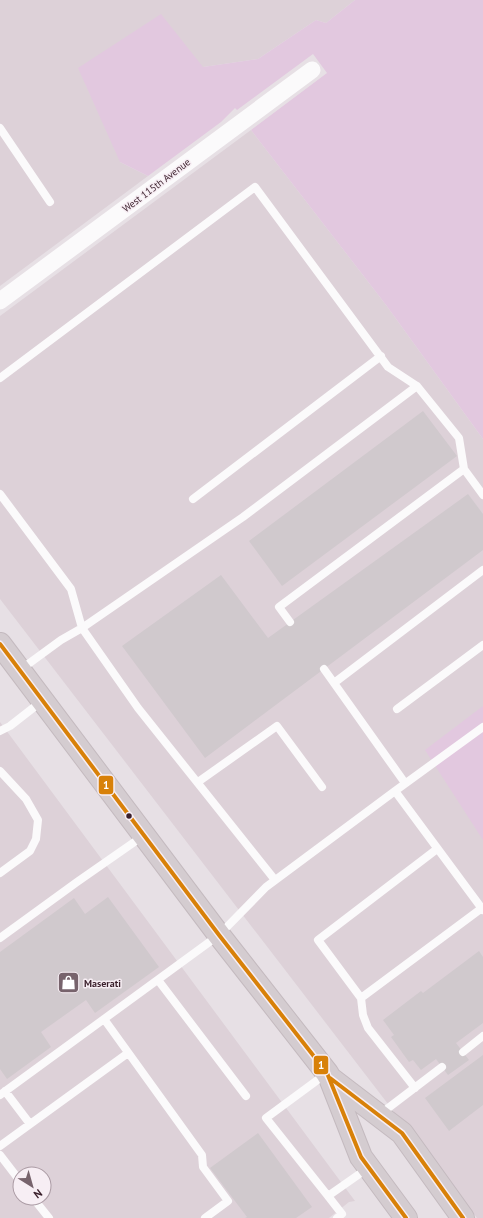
<svg xmlns="http://www.w3.org/2000/svg" width="483" height="1218" font-family="'PT Sans',sans-serif">
  <rect width="100%" height="100%" fill="#e7e0e5"/>
  <path fill="#ddd1d8" fill-rule="evenodd" d="M0,0H355L326,23L316,20L258,59L203,67L120,162L148,176L0,286Z
    M251,130L386,305L483,439V1218H477L411,1127L398,1117L0,599V316Z
    M0,722L355,1201L349,1202L329,1218H0ZM20,1174H44V1198H20Z"/>
  <path fill="#e2c8df" d="M355,0H483V439L386,305L251,130L327,73L313,54L237,110L235,108L221,122L148,176L120,162L78,68L161,14L203,67L258,59L316,20L326,23Z
    M483,706V840L425,750Z"/>
  <path fill="#d0c9cd" d="M423,411L457,456L282,586L249,541Z
    M468,494L483,514V550L205,758L122,646L221,575L268,638Z
    M108,897L159,967L95,1013L86,1000L41,1032L51,1047L7,1079L0,1069V952L74,898L85,914Z
    M479,951L483,957V1023L456,1043L469,1060L448,1075L436,1059L421,1070L413,1060L409,1062L391,1037L394,1035L383,1020L421,991L423,993Z
    M483,1055V1105L449,1131L425,1098Z
    M258,1133L312,1207L296,1218H245L247,1217L210,1168Z"/>
  <g fill="none" stroke-linecap="round" stroke-linejoin="round">
    <defs>
      <path id="primary" d="M0,644L219,935L327,1073L330,1078L361,1157L406,1218
        M330,1078L402,1133L463,1218"/>
    </defs>
    <use href="#primary" stroke="#c4babf" stroke-width="24"/>
    <path stroke="#fbfafb" stroke-width="8" d="M0,128L50,202
      M0,378L255,187L388,367L417,386L459,438L464,469
      M0,494L71,589L82,628L138,708L275,880
      M193,499L381,356
      M290,622L279,607L464,469L483,495
      M324,669L405,783
      M20,670L61,640L82,628L243,517L417,386
      M334,683L483,570
      M397,709L483,645
      M0,731L10,726L42,701
      M0,771L26,799L38,820L36,839L30,851L0,873
      M198,782L277,726L322,787
      M395,791L483,910
      M437,849L318,940L361,998L482,908
      M0,938L77,882L143,836
      M158,980L246,1096
      M361,998L363,1015L368,1028L415,1088
      M104,1019L202,1155L203,1167L228,1201L205,1218
      M463,1052L483,1036
      M327,1073L266,1118L328,1196
      M5,1091L30,1124
      M0,1095L219,935L266,887L395,791L483,727
      M379,1115L442,1067
      M0,1146L128,1053
      M0,1155L20,1181
      M33,1198L49,1218
      M337,1218L342,1214L328,1196L368,1168"/>
    <path stroke="#fbfafb" stroke-width="17" d="M0,301L312,70"/>
    <use href="#primary" stroke="#d4ccd0" stroke-width="22"/>
    <defs>
      <path id="bus-1" d="M0,644L219,935L327,1073L361,1157L406,1218
        M330,1078L402,1133L463,1218"/>
    </defs>
    <use href="#bus-1" stroke="#f7eef4" stroke-width="7"/>
    <use href="#bus-1" stroke="#d88109" stroke-width="4"/>
  </g>
  <defs>
    <symbol id="shop-square" viewBox="-11 -11 22 22"><rect x="-9" y="-9" width="18" height="18" rx="4" fill="#77636c" stroke="#f7eef4"/><path d="M-5-2.5h2.3a2.7 3.5 0 0 1 5.4 0H5L5.5 6h-11ZM-1.5-2.5h3a1.5 2.3 0 0 0-3 0Z" fill="#fff"/></symbol>
  </defs>
  <g fill-rule="evenodd">
    <use href="#shop-square" x="56" y="970" width="25" height="25"/>
  </g>
  <circle fill="#3a1f2b" stroke="#f7eef4" stroke-width="1.5" cx="129" cy="816" r="3.5"/>
  <g text-anchor="middle" stroke-width="3" stroke-linejoin="round" paint-order="stroke">
    <g font-size="10" fill="#3a1f2b" stroke="#f7eef4">
      <text transform="translate(156 185) rotate(-37)" y="4">West 115th Avenue</text>
    </g>
    <g font-size="10" font-weight="bold" fill="#3a1f2b" stroke="#f7eef4" text-anchor="start">
      <text x="84" y="987">Maserati</text>
    </g>
  </g>
  <g stroke="#f7eef4" stroke-width="1.5">
    <rect x="98" y="775" width="16" height="20" rx="4" fill="#d88109"/>
    <rect x="313" y="1055" width="16" height="20" rx="4" fill="#d88109"/>
  </g>
  <g font-size="11" text-anchor="middle" font-weight="bold" fill="#fff">
    <text x="106" y="789">1</text>
    <text x="321" y="1069">1</text>
  </g>
  <g transform="translate(32 1186) rotate(143)"><circle r="19" fill="#f7eef4" stroke="#ab9ba4"/>
  <path d="M0-3L7 15L0 10L-7 15Z" fill="#77636c"/>
  <text y="-6" font-size="11" font-weight="bold" text-anchor="middle" fill="#3a1f2b">N</text>
  </g>
</svg>
